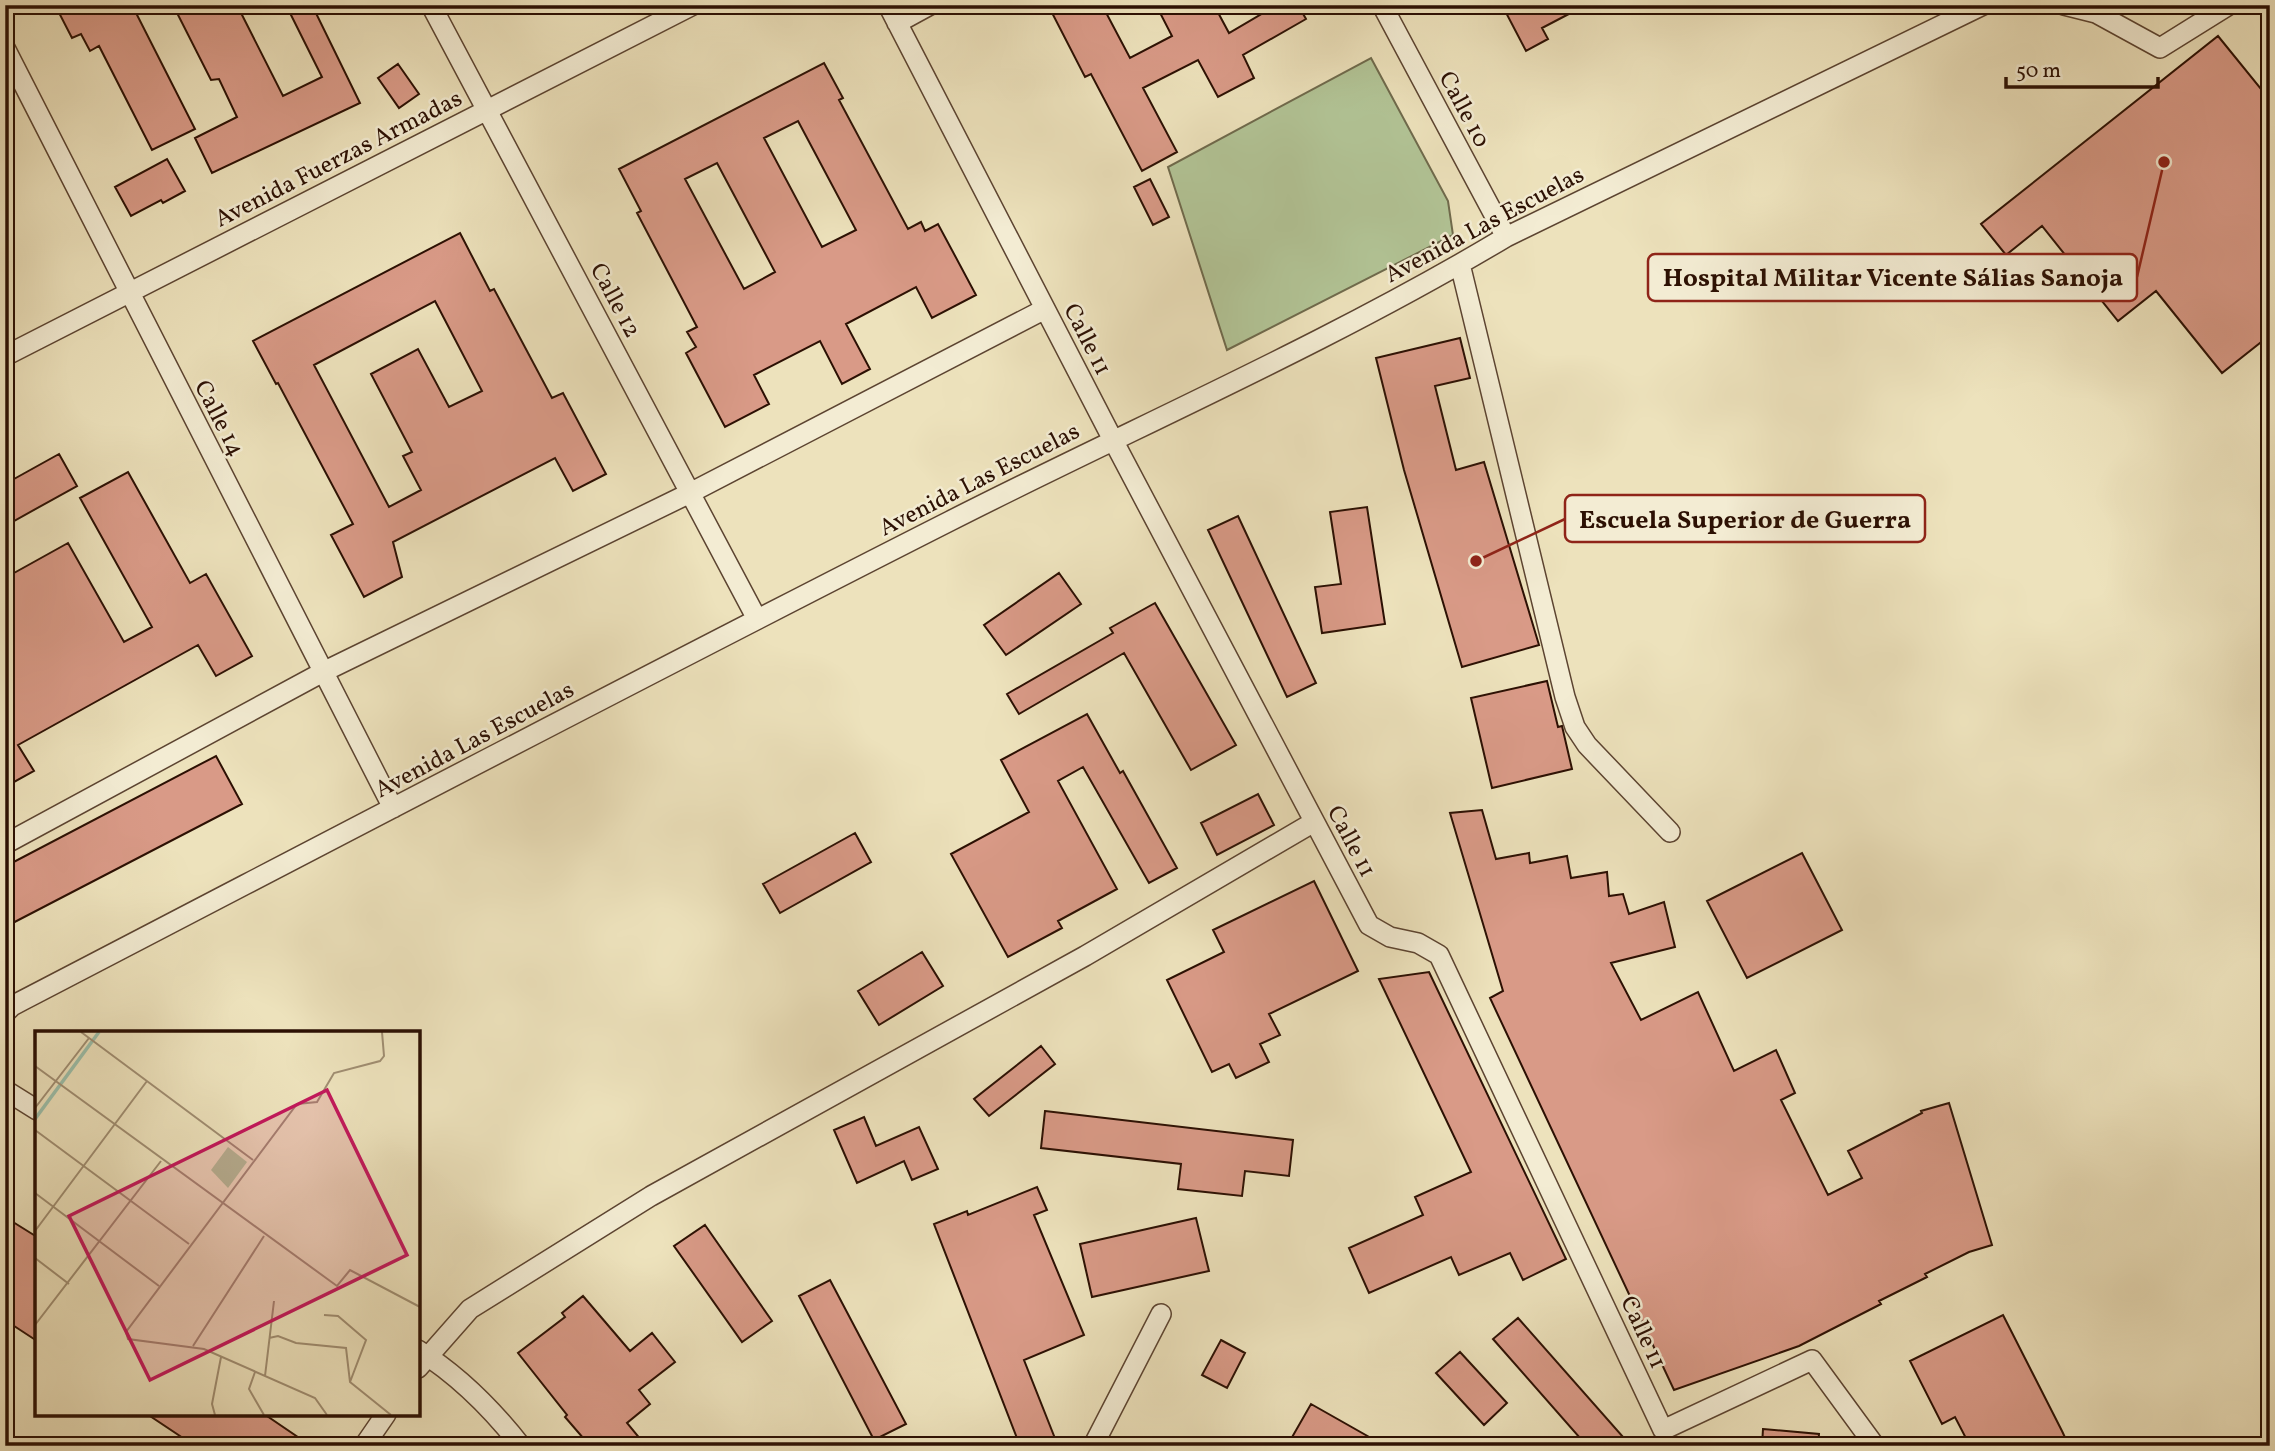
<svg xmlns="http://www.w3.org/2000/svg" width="2275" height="1451" font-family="Vollkorn,serif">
  <rect width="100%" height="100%" fill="#ede2bc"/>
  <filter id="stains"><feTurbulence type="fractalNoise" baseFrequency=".00286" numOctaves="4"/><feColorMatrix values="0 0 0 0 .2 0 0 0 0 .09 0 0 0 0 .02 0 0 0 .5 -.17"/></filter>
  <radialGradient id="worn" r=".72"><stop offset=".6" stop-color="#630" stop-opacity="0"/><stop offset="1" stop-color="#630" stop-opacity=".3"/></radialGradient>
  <path fill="#b2c496" stroke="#6f6a4c" stroke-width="2" d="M1371,58L1448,201L1453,235L1227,350L1168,167Z"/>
  <path fill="#d99a87" stroke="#2c1003" stroke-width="2" fill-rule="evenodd" d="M55,5H132L195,129L152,150L99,46L90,51L81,34L72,38Z
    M173,5H237L283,96L322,77L286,5H312L360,103L212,173L195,138L237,117L219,79L211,80Z
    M1048,5H1102L1130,58L1172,36L1156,5H1214L1229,33L1263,13L1259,5H1298L1306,19L1243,55L1254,78L1218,97L1198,60L1143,88L1177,152L1142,171L1091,74L1085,77Z
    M1502,5H1586L1542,28L1548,39L1526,51Z
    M2218,36L2270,100V335L2222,373L2156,291L2118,321L2042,226L2006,255L1981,224Z
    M824,63L843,98L839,100L908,229L921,222L925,231L938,224L976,295L932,318L916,287L846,324L870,369L842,384L820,341L754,375L769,404L725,427L686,353L696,347L687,332L697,327L637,213L641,211L619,169ZM798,121L856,230L822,247L764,138ZM717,163L775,272L744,289L685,179Z
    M398,64L419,94L399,108L378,78Z
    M167,159L185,191L163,203L161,200L131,216L115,187Z
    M1150,179L1169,217L1153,225L1134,187Z
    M460,233L490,291L494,289L552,398L563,393L606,474L573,491L555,458L393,542L402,577L364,597L331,535L353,524L278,383L276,384L253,341ZM435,301L482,391L449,407L418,349L371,374L412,452L403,456L421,490L389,507L314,365Z
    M1460,338L1470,378L1435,386L1456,470L1484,462L1539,645L1462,667L1404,470L1376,358Z
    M59,454L77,486L5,526V484Z
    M128,472L190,583L206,574L252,656L216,676L198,645L18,745L34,771L5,787V578L68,543L124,642L152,627L80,498Z
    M1367,507L1385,624L1322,633L1315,587L1341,584L1330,512Z
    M1238,516L1316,683L1287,697L1208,530Z
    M1059,573L1081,604L1006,655L984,625Z
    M1155,603L1236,745L1191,770L1124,653L1019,714L1007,694L1113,633L1110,628Z
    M1547,681L1558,727L1562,726L1572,769L1492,788L1471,698Z
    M1087,714L1120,773L1123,771L1177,868L1149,883L1083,767L1058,781L1117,889L1058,921L1062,928L1008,957L951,854L1029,812L1001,760Z
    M216,756L242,804L5,927V879L11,876L6,866Z
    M1258,794L1274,825L1217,855L1201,823Z
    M1482,810L1496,859L1529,853L1530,863L1567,856L1571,878L1607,872L1609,896L1623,894L1629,914L1664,902L1675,947L1611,963L1641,1020L1698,992L1734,1071L1776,1050L1795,1093L1781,1100L1828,1195L1862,1178L1848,1151L1922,1113L1921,1111L1949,1103L1992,1245L1969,1252L1925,1274L1927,1277L1879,1301L1881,1304L1799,1346L1674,1390L1490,998L1503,991L1450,813Z
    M855,833L871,862L780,913L763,884Z
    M1802,853L1842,930L1747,978L1707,901Z
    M1314,881L1358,971L1269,1014L1280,1035L1260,1044L1269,1062L1236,1078L1229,1064L1212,1072L1167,980L1224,952L1213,930Z
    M922,952L943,986L879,1025L858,991Z
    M1429,972L1566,1259L1523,1280L1510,1253L1459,1275L1451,1257L1369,1293L1349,1248L1423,1215L1415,1197L1471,1172L1379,979Z
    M1041,1046L1055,1064L989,1116L974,1099Z
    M1045,1111L1293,1140L1289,1176L1245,1171L1242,1196L1178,1189L1181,1164L1041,1148Z
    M864,1117L876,1146L919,1127L938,1169L912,1180L904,1161L857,1183L834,1130Z
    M1037,1187L1047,1210L1034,1215L1084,1335L1024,1360L1058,1446H1020L934,1224L967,1211L968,1215Z
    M5,1217L37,1237V1341L5,1320Z
    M1196,1218L1209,1271L1092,1297L1080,1244Z
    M705,1225L772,1321L742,1342L674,1246Z
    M830,1280L906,1424L874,1440L799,1296Z
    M583,1296L630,1351L652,1333L675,1362L639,1390L650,1404L627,1423L646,1446H590L565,1417L567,1415L518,1353L565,1317L562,1313Z
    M2003,1315L2062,1431L2069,1446H1970L1955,1417L1942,1424L1910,1361Z
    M1518,1318L1631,1446H1587L1493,1339Z
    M1221,1340L1245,1353L1227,1388L1202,1375Z
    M1460,1352L1507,1403L1484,1425L1436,1373Z
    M1311,1404L1385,1446H1287Z
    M147,1414H264L311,1446H195Z
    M1763,1429L1819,1434L1818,1446H1762Z"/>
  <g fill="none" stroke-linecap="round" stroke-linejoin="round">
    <defs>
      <path id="minor" d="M431,5L757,619
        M888,5L1113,440L1369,925L1390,937L1418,943L1439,955L1663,1430L1812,1360L1875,1446
        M1382,5L1506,237
        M2064,5L2096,13L2160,48L2229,5
        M897,23L930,5
        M5,48L393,808
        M1460,264L1565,697L1575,727L1587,745L1670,832
        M5,356L693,5
        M5,844L323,672L690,493L1045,309
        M5,1013L12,1006C324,844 636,680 950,521C1135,427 1327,344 1506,237L1983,5
        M5,1090L37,1110
        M418,1350C458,1375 492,1409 521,1446
        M418,1368L470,1309L651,1196L1085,956L1314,822
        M364,1446L386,1414
        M1093,1446L1161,1314"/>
    </defs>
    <use href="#minor" stroke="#5c4431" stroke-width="22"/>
    <use href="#minor" stroke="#f3ecd3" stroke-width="19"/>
  </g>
  <g text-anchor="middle" stroke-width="5" stroke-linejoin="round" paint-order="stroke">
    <g font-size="24" fill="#2c1003" stroke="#f3ecd3">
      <text transform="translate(1465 109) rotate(62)" y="8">Calle 10</text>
      <text transform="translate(338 158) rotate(-27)" y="8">Avenida Fuerzas Armadas</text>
      <text transform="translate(1484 224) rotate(-28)" y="8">Avenida Las Escuelas</text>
      <text transform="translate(616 300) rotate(62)" y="8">Calle 12</text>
      <text transform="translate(1088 339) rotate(63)" y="8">Calle 11</text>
      <text transform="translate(220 418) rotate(63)" y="8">Calle 14</text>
      <text transform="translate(979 479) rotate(-27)" y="8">Avenida Las Escuelas</text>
      <text transform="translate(474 739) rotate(-28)" y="8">Avenida Las Escuelas</text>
      <text transform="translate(1352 841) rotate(62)" y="8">Calle 11</text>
      <text transform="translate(1644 1332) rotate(65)" y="8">Calle 11</text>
    </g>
  </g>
  <g transform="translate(35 1031)">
    <rect width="385" height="385" fill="#ede2bc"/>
    <path d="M193,116L212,131L193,157L176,139Z" fill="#b2c496"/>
    <path fill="none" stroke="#9bbfaa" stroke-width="3.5" d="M0,88L64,1"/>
    <path fill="none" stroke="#a08e72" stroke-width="2" d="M46,1L218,129M0,35L302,255L315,239L385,276M0,77L54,7M0,99L154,213M0,162L124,255M0,200L112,50M0,227L34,253M289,284L303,285L331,309L315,351M0,294L126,130M234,307L243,305L261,312L311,317L315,351L356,384M158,315L229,205M220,341L214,358L229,384M230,345L239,270M180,384L177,373L186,326M292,384L280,367L169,318L93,308L91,301L262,73L282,71L299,42L345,30L349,25L347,1"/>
    <path fill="#c2185b" fill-opacity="0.15" stroke="#c2185b" stroke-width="3.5" d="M292,59L372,224L115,349L34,185Z"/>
    <rect width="385" height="385" fill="none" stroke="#2c1003" stroke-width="3.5"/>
  </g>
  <path fill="none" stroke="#8f2418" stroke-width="2.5" d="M2164 162L2137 277M1476 561L1565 519"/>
  <g fill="#8f2418" stroke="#f3ecd3" stroke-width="2.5">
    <circle cx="2164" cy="162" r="7"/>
    <circle cx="1476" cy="561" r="7"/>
  </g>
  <g fill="#f3ecd3" stroke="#8f2418" stroke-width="2.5">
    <rect x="1648" y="254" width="489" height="47" rx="7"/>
    <rect x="1565" y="495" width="360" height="47" rx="7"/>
  </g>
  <g font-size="26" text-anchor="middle" font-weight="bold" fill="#2c1003">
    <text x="1893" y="286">Hospital Militar Vicente Sálias Sanoja</text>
    <text x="1745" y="528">Escuela Superior de Guerra</text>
  </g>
  <rect width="2275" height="1451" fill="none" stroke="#ede2bc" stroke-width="28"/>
  <rect x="7" y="7" width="2261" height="1437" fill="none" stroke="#2c1003" stroke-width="3.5"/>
  <rect x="14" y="14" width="2247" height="1423" fill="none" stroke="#2c1003" stroke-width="2"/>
  <path d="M2006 77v10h152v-10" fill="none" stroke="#2c1003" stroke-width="3.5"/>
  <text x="2016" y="77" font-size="21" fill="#2c1003" stroke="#f3ecd3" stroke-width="5" paint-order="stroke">50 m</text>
  <rect width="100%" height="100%" filter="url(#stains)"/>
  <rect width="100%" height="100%" fill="url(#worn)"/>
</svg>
